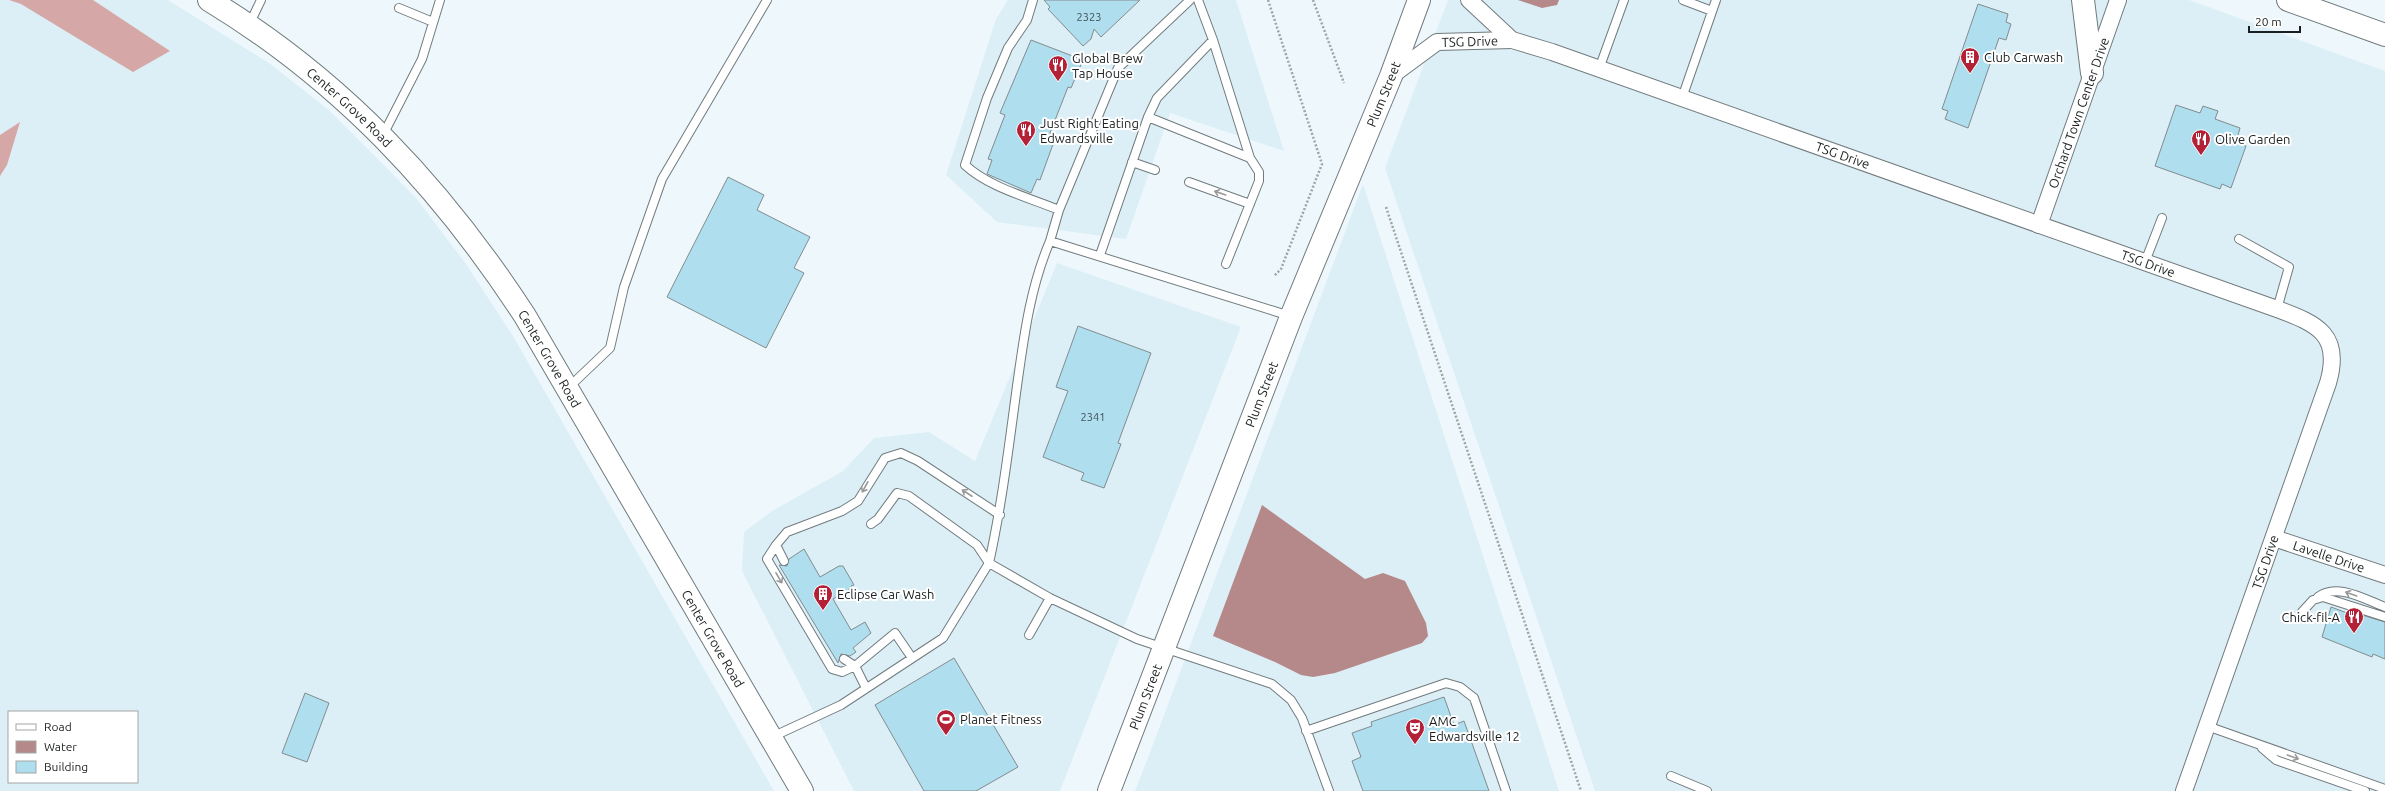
<svg xmlns="http://www.w3.org/2000/svg" width="2385" height="791" font-family="Ubuntu,sans-serif">
  <rect width="100%" height="100%" fill="#eef8fc"/>
  <path fill="#dceff6" fill-rule="evenodd" d="M0,0H168L269,63L329,110L374,155L416,198L466,264L513,336L774,791H0ZM9,712H137V782H9Z
    M1008,0H1236L1284,151L1170,113L1126,239L997,222L946,175L996,19Z
    M1448,0H2189L2385,71V791H1595L1385,168Z
    M1363,184L1559,791H1135L1149,755Z
    M1057,263L1241,327L1060,791H854L742,571L744,532L772,511L843,471L874,438L929,432L975,461Z"/>
  <path fill="#d5a7a6" d="M9,0H93L170,51L133,72L21,4Z
    M20,122L7,165L0,176V135Z"/>
  <path fill="#b58989" d="M1518,0H1559L1557,5L1542,8Z
    M1262,505L1365,579L1383,573L1405,581L1426,623L1428,636L1422,643L1335,673L1313,677L1301,675L1275,662L1213,636Z"/>
  <path fill="#afdeee" stroke="#828c8f" d="M1044,0H1140L1101,37L1094,29L1091,39L1083,46L1048,9L1050,7Z
    M1978,4L2008,14L2006,22L2011,24L2006,40L1999,38L1968,128L1945,119L1948,111L1942,109Z
    M1031,40L1083,60L1071,88L1068,87L1050,133L1056,136L1040,180L1037,179L1031,193L987,174L992,160L988,159L1005,115L1000,113Z
    M2176,105L2200,113L2203,106L2218,111L2215,119L2240,128L2236,142L2246,146L2231,188L2222,184L2220,189L2155,166Z
    M728,177L764,195L757,210L810,237L794,268L804,273L766,348L667,297Z
    M1078,326L1151,353L1118,443L1121,444L1104,488L1081,480L1084,473L1043,457L1068,391L1056,387Z
    M804,549L820,577L839,566H843L854,585L851,586L852,588L833,599L851,630L865,622L871,633L853,648L856,652L850,656L841,654L838,663L779,565L787,566L789,559Z
    M2331,607L2358,617L2359,614L2385,622V659L2373,654L2372,657L2322,637Z
    M954,658L1018,767L976,791H924L875,705Z
    M305,693L329,703L307,762L282,753Z
    M1444,697L1454,725L1464,721L1489,791H1363L1352,761L1361,757L1352,733L1372,726L1371,722Z"/>
  <g fill="none" stroke-linecap="round" stroke-linejoin="round">
    <defs>
      <path id="lane" d="M1033,0L1027,20L1008,48L987,98L965,165C990,188 1028,197 1059,210
        M1683,0L1712,11
        M399,8L433,22
        M249,25L261,0
        M1599,69L1624,0
        M1682,98L1716,0
        M1148,117L1250,158L1213,40L1198,0
        M383,135L422,59L440,0
        M1132,162L1155,170
        M1189,182L1250,204
        M2239,239L2289,267L2277,309
        M1050,241L1059,210L1118,68L1190,0
        M1100,255L1148,117L1157,98L1213,40
        M2145,262L2162,218
        M1226,264L1259,181V172L1250,158
        M1290,316L1050,241C1030,288 1024,336 1017,386C1009,445 1002,504 989,563L1050,598L1137,639L1272,684L1291,700L1302,718L1329,791
        M568,388L610,348L624,287L662,179L767,0
        M776,545L767,559L832,669L842,672L855,666L866,688
        M784,561L776,545L787,532L842,511L858,501L885,458L901,453L918,461L1000,515
        M2318,597C2337,582 2366,600 2385,607
        M2302,612L2313,600L2323,597L2385,617
        M1029,635L1050,598
        M844,659L855,666L895,633L912,658
        M2207,726L2385,789
        M1306,731L1446,683L1460,687L1474,698L1506,791
        M772,737L841,705L943,638L989,563L977,545L909,496L897,493L878,519L871,524
        M2262,748L2276,760L2365,791
        M1671,776L1707,791"/>
      <g id="street">
        <path id="s1" d="M1469,0L1512,40L1552,52L2277,309C2318,324 2342,335 2328,383L2184,791"/>
        <path id="s2" d="M1391,76L1437,42L1512,40"/>
        <path id="s3" d="M2039,225L2118,0"/>
        <path id="s4" d="M2274,538L2385,575"/>
      </g>
      <g id="secondary">
        <path id="s5" d="M209,0C341,80 441,187 525,316L802,791"/>
        <path id="s6" d="M1109,791L1291,317L1391,76L1419,0"/>
      </g>
      <path id="primary" d="M2083,0L2092,73
        M2288,0L2385,35"/>
    </defs>
    <use href="#lane" stroke="#717b7e" stroke-width="10"/>
    <use href="#street" stroke="#717b7e" stroke-width="18"/>
    <use href="#secondary" stroke="#717b7e" stroke-width="24"/>
    <use href="#primary" stroke="#717b7e" stroke-width="24"/>
    <path stroke="#9da5a7" stroke-width="2.5" stroke-dasharray="2 2" stroke-linecap="butt" d="M1268,0L1322,164L1281,269L1274,276
      M1313,0L1344,83
      M1386,207L1581,791"/>
    <use href="#lane" stroke="#fff" stroke-width="8"/>
    <use href="#street" stroke="#fff" stroke-width="16"/>
    <use href="#secondary" stroke="#fff" stroke-width="22"/>
    <use href="#primary" stroke="#fff" stroke-width="22"/>
  </g>
  <defs><path id="oneway-shaft" d="M-6 0H5M1.5-3L5.5 0L1.5 3" fill="none" stroke-width="1.6" stroke-linecap="round" stroke-linejoin="round"/></defs>
  <g stroke="#989a9b">
    <use href="#oneway-shaft" transform="translate(1220 193) rotate(-161)"/>
    <use href="#oneway-shaft" transform="translate(865 487) rotate(119)"/>
    <use href="#oneway-shaft" transform="translate(967 493) rotate(-147)"/>
    <use href="#oneway-shaft" transform="translate(779 578) rotate(60)"/>
    <use href="#oneway-shaft" transform="translate(2351 594) rotate(-160)"/>
    <use href="#oneway-shaft" transform="translate(2293 757) rotate(20)"/>
  </g>
  <defs>
    <symbol id="building-pin" viewBox="-11 -11 22 30"><path d="M0 17L-7.5 6A9.5 9.5 0 1 1 7.5 6Z" fill="#b32136" stroke="#fff"/><path d="M-4-6H4V6H1V3H-1V6H-4ZM-2.5-4.3h1.7v1.8h-1.7ZM.8-4.3h1.7v1.8H.8ZM-2.5-1h1.7V.8h-1.7ZM.8-1h1.7V.8H.8Z" fill="#fff"/></symbol>
    <symbol id="restaurant-pin" viewBox="-11 -11 22 30"><path d="M0 17L-7.5 6A9.5 9.5 0 1 1 7.5 6Z" fill="#b32136" stroke="#fff"/><path d="M-5-6h1v4h1v-4h1v4h1v-4h1v5L-1.5 .5V6h-2V.5L-5-1ZM5-6V6H3V1.5H1.5Q1.5-4 5-6Z" fill="#fff"/></symbol>
    <symbol id="stadium-pin" viewBox="-11 -11 22 30"><path d="M0 17L-7.5 6A9.5 9.5 0 1 1 7.5 6Z" fill="#b32136" stroke="#fff"/><path d="M0-5a6.5 5 0 1 0 0 10a6.5 5 0 1 0 0-10ZM-3.5-1.8h7v3.6h-7Z" fill="#fff"/></symbol>
    <symbol id="theatre-pin" viewBox="-11 -11 22 30"><path d="M0 17L-7.5 6A9.5 9.5 0 1 1 7.5 6Z" fill="#b32136" stroke="#fff"/><path d="M-5-5.5Q0-4 5-5.5V0Q5 5 0 6Q-5 5-5 0ZM-3.3-2.5H-1v1.5H-3.3ZM1-2.5H3.3v1.5H1ZM-2.8 1Q0 5.5 2.8 1Z" fill="#fff"/></symbol>
  </defs>
  <g fill-rule="evenodd">
    <use href="#building-pin" x="1959" y="46" width="22" height="30"/>
    <use href="#restaurant-pin" x="1047" y="54" width="22" height="30"/>
    <use href="#restaurant-pin" x="1015" y="119" width="22" height="30"/>
    <use href="#restaurant-pin" x="2190" y="128" width="22" height="30"/>
    <use href="#building-pin" x="812" y="583" width="22" height="30"/>
    <use href="#restaurant-pin" x="2343" y="606" width="22" height="30"/>
    <use href="#stadium-pin" x="935" y="708" width="22" height="30"/>
    <use href="#theatre-pin" x="1404" y="717" width="22" height="30"/>
  </g>
  <g text-anchor="middle" stroke-width="4" stroke-linejoin="round" paint-order="stroke">
    <g font-size="11" fill="#404f54">
      <text x="1089" y="21">2323</text>
      <text x="1093" y="421">2341</text>
    </g>
    <g font-size="13" fill="#1b1f20" stroke="#fff">
      <text dy="5" stroke="none"><textPath href="#s2" startOffset="90">TSG Drive</textPath></text>
      <text dy="5" stroke="none"><textPath href="#s6" startOffset="749">Plum Street</textPath></text>
      <text dy="5" stroke="none"><textPath href="#s5" startOffset="177">Center Grove Road</textPath></text>
      <text dy="5" stroke="none"><textPath href="#s3" startOffset="119">Orchard Town Center Drive</textPath></text>
      <text dy="5" stroke="none"><textPath href="#s1" startOffset="409">TSG Drive</textPath></text>
      <text dy="5" stroke="none"><textPath href="#s1" startOffset="733">TSG Drive</textPath></text>
      <text dy="5" stroke="none"><textPath href="#s5" startOffset="500">Center Grove Road</textPath></text>
      <text dy="5" stroke="none"><textPath href="#s6" startOffset="425">Plum Street</textPath></text>
      <text dy="5" stroke="none"><textPath href="#s4" startOffset="58">Lavelle Drive</textPath></text>
      <text transform="translate(2265 562) rotate(-71)" y="5">TSG Drive</text>
      <text dy="5" stroke="none"><textPath href="#s5" startOffset="824">Center Grove Road</textPath></text>
      <text dy="5" stroke="none"><textPath href="#s6" startOffset="101">Plum Street</textPath></text>
    </g>
    <g font-size="13" fill="#1b1f20" stroke="#fff" text-anchor="start">
      <text x="1984" y="62">Club Carwash</text>
      <text x="1072" y="63">Global Brew<tspan x="1072" dy="15">Tap House</tspan></text>
      <text x="1040" y="128">Just Right Eating<tspan x="1040" dy="15">Edwardsville</tspan></text>
      <text x="2215" y="144">Olive Garden</text>
      <text x="837" y="599">Eclipse Car Wash</text>
      <text x="2340" y="622" text-anchor="end">Chick-fil-A</text>
      <text x="960" y="724">Planet Fitness</text>
      <text x="1429" y="726">AMC<tspan x="1429" dy="15">Edwardsville 12</tspan></text>
    </g>
  </g>
  <rect x="8" y="711" width="130" height="72" fill="#ffffff" stroke="#a4a5a6"/>
  <rect x="16" y="724" width="20" height="6" fill="#ffffff" stroke="#a4a5a6"/>
  <text x="44" y="731" font-size="12" fill="#1b1f20">Road</text>
  <rect x="16" y="741" width="20" height="12" fill="#b58989" stroke="#a4a5a6"/>
  <text x="44" y="751" font-size="12" fill="#1b1f20">Water</text>
  <rect x="16" y="761" width="20" height="12" fill="#afdeee" stroke="#a4a5a6"/>
  <text x="44" y="771" font-size="12" fill="#1b1f20">Building</text>
  <path d="M2249 26v6h51v-6" fill="none" stroke="#1b1f20" stroke-width="2"/>
  <text x="2255" y="26" font-size="12" fill="#1b1f20" stroke="#ffffff" stroke-width="3" paint-order="stroke">20 m</text>
</svg>
